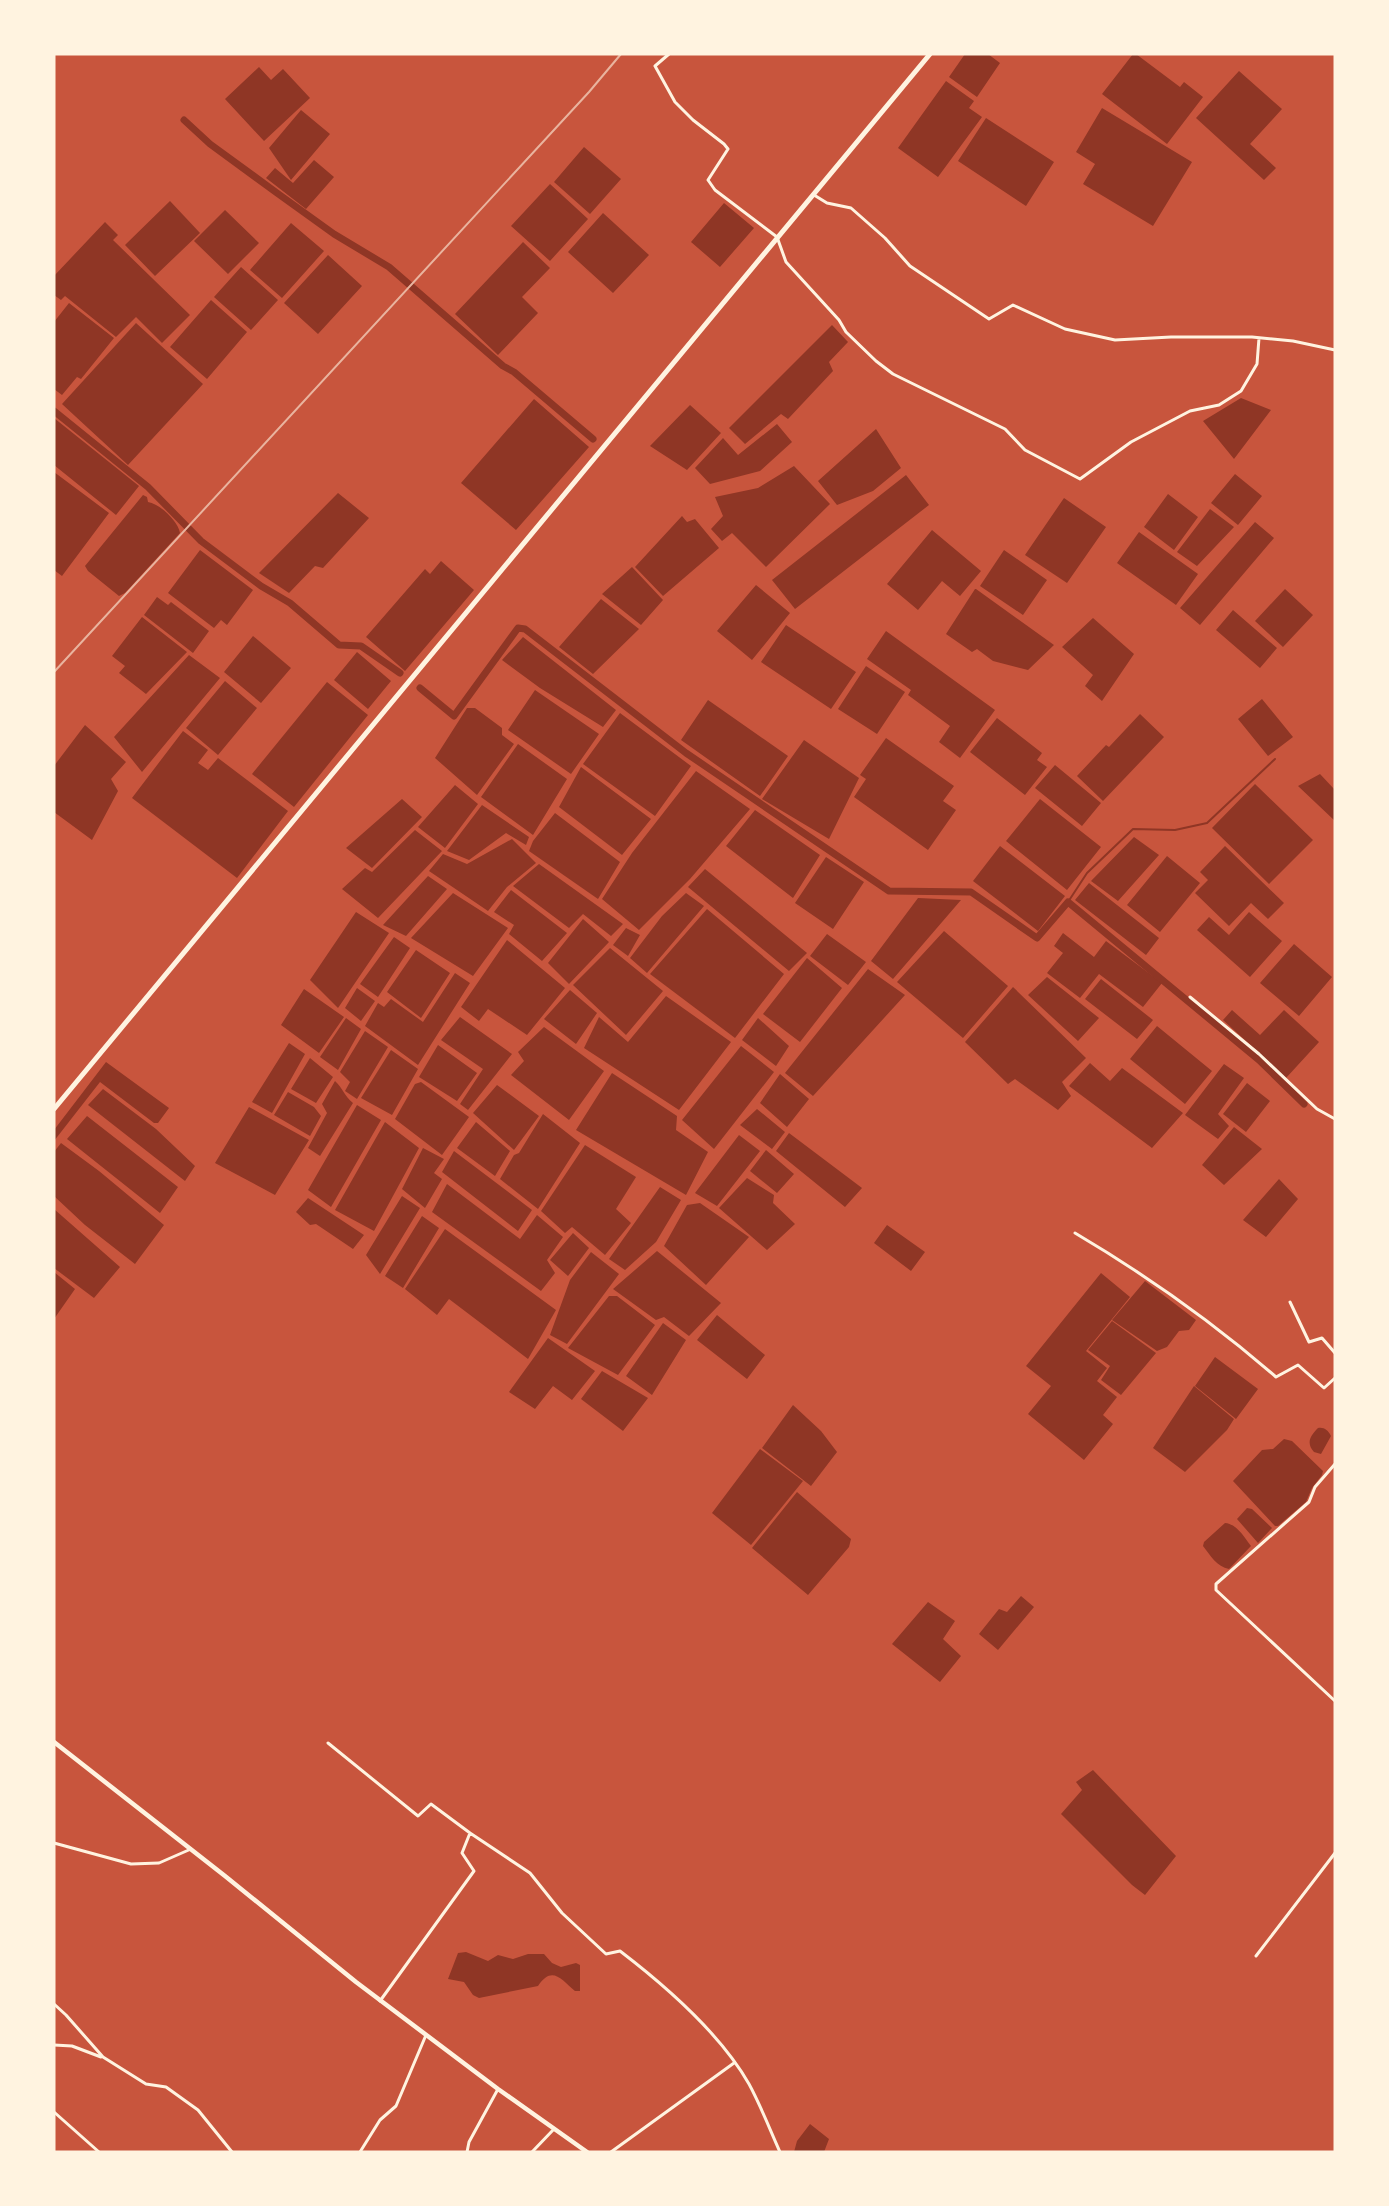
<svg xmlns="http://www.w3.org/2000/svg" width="1389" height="2206" font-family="'Times New Roman',serif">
  <rect width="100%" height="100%" fill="#c8553d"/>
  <path fill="#8f3625" d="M965,54H988L1000,63L977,97L949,77Z
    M1133,54H1136L1180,87L1184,82L1203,97L1167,144L1102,94Z
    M259,67L271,80L283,69L310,98L264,141L225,99Z
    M1239,71L1282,109L1250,144L1276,168L1264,180L1196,118Z
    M946,81L974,101L969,108L982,117L938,177L898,148Z
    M1102,108L1192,162L1153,226L1083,184L1095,164L1076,152Z
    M301,110L330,134L291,180L269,148Z
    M986,118L1054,162L1026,206L958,161Z
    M584,147L621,179L590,214L554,182Z
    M314,160L334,177L306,209L266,178L275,168L293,183Z
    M550,184L588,219L550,261L511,226Z
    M170,201L200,233L155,276L125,245Z
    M724,203L754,228L720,267L691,242Z
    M225,210L259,243L228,274L194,241Z
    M603,213L649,255L613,293L568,252Z
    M105,222L118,235L113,240L190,315L162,343L136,317L116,337L65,296L61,300L54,295V276Z
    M291,223L324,251L282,298L250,270Z
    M523,242L550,268L522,297L538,313L498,355L455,314Z
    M328,255L362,286L318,334L284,303Z
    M241,267L278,300L251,330L214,297Z
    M211,300L247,332L207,379L170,347Z
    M69,303L114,338L81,379L77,377L62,395L54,389V322Z
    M136,323L203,384L128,465L62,404Z
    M832,325L848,342L829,362L833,371L788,419L781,414L745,444L729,428Z
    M1241,398L1271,410L1234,459L1203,421Z
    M534,399L589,447L516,530L461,483Z
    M690,405L721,433L687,470L650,446Z
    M54,418L139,486L116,515L54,465Z
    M777,424L792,442L760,471L710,484L695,468L723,438L738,455Z
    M876,429L901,468L873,491L837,505L818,481Z
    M794,466L830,504L766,567L732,533L722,541L711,529L723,516L715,497L758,488Z
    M54,472L109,513L62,576L54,570Z
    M1235,474L1262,496L1238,525L1211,503Z
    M906,475L929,505L795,609L772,580Z
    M338,493L369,518L323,568L315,566L289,593L259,573Z
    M1168,494L1198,517L1174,550L1144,527Z
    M143,495L147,497L148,502C160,504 178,521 180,533L125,593L119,596L88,571L85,566Z
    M1064,498L1106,527L1067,583L1025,555Z
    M1210,509L1234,527L1197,566L1177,552Z
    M682,516L687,522L695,519L719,548L663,596L635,567Z
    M1255,522L1274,538L1200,625L1180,608Z
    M932,530L981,571L960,596L942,581L918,610L887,584Z
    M1139,532L1198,574L1176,605L1117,563Z
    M200,550L253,590L227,625L221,620L214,628L168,593Z
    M1004,550L1047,580L1023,615L980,586Z
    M441,561L474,590L405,671L366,637L425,569L430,574Z
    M632,567L663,600L641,625L602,594Z
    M756,585L790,613L752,660L717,631Z
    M975,589H976L1054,645L1028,670L993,661L977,649L972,652L946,634Z
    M1285,589L1313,615L1283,647L1255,621Z
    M157,597L168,605L171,602L209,631L193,653L144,615Z
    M601,599L639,629L593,674L559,647Z
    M1233,610L1277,648L1260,668L1216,630Z
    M142,617L187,652L146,694L119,673L125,666L112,656Z
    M1093,618L1134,654L1102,701L1085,686L1093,675L1062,647Z
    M786,625L856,672L831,709L761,662Z
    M886,631L995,710L960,758L939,742L950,726L908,695L911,690L867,659Z
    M253,636L291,668L261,703L224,672Z
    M523,637L616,710L603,727L540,688L502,660Z
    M357,652L391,681L368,709L334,680Z
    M189,655L220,678L142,772L114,737Z
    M866,666L905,692L877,734L838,709Z
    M225,681L257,708L218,755L186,728Z
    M327,682L368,715L294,807L252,774Z
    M535,690L599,734L571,774L508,730Z
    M1262,699L1293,737L1268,756L1238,719Z
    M708,700L788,756L760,796L681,740Z
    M467,708H475L502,728V735L514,744L477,795L435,758Z
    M620,713L691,766L655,816L583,764Z
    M1140,714L1164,737L1103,801L1077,776L1106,745L1109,747Z
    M997,718L1042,753L1037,760L1047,767L1025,795L970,752Z
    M85,725L126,762L111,779L118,791L92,840L54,812V766Z
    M183,731L208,750L198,763L208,770L218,758L288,811L237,878L132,798Z
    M886,738L954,786L943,801L956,810L928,850L854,797L866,779L860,775Z
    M804,740L859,778L829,839L762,799Z
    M518,744L567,779L533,835L481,797Z
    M1055,765L1101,803L1082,826L1035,788Z
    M581,767L651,819L622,855L559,807Z
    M696,771L750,809L690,879L639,930L602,899L632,853Z
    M1320,774L1335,790V821L1298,786Z
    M1255,784L1313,840L1269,884L1212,828Z
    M455,785L478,804L445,848L418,827Z
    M402,799L422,817L372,868L346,848Z
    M1040,799L1101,847L1067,890L1006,841Z
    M482,805L529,837L526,845L506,833L469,860L447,851Z
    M755,810L820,855L793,898L726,846Z
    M555,813L620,862L598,899L529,851L533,841Z
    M415,830L442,851L378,918L342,889L365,868L372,872Z
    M1134,837L1159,855L1118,901L1091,881Z
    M512,839L536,863L507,887L488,911L429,871L443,854L467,864Z
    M1000,846L1065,896L1038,931L973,881Z
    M1225,846L1284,903L1268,919L1251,903L1229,926L1195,893L1208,880L1200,872Z
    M1167,856L1200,883L1160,932L1127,905Z
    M826,857L864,882L833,929L795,903Z
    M539,864L623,924L611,936L583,914L569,928L513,886Z
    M705,869L807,953L789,971L688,887Z
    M428,876L447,889L406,936L383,925Z
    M1089,883L1159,938L1146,955L1075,900Z
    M511,890L567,933L542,961L509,934L514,925L494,912Z
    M453,893L508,928L473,976L411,938Z
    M686,893L704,906L647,973L630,958L662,916Z
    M918,898L961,900L893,979L871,961Z
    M707,909L784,974L735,1038L650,974Z
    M356,912L389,933L338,1008L310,980Z
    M1249,912L1282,941L1250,977L1197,930L1209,917L1229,935Z
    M583,919L609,942L569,984L548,963Z
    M626,928L640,935L628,956L613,945Z
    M944,931L1008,986L963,1038L897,982Z
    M1063,933L1094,957L1106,941L1162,983L1143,1007L1099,974L1080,998L1047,973L1063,953L1054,946Z
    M827,934L866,962L848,985L810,956Z
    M394,937L410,948L378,997L360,984Z
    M507,940L565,988L527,1035L488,1009L479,1021L461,1007Z
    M1294,944L1332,977L1299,1016L1260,983Z
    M610,948L663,991L626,1035L573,985Z
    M416,950L450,973L421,1018L387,992Z
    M807,958L842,988L800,1042L763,1014Z
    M868,969L905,995L813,1096L785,1073Z
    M455,973L470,983L418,1065L365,1026L378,1003L384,1007L391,999L423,1022Z
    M1047,977L1099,1018L1078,1041L1028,995Z
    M1101,979L1153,1020L1137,1039L1085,999Z
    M1013,987L1086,1058L1062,1082L1071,1096L1058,1110L1015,1079L1008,1084L965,1042Z
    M357,988L375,1001L361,1021L345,1008Z
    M304,989L344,1017L319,1053L281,1025Z
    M570,990L597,1013L576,1044L544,1019Z
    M666,996L731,1042L679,1110L584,1048L599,1017L628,1042Z
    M1232,1010L1260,1035L1284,1010L1319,1042L1286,1078L1223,1020Z
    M460,1017L512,1054L468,1110L460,1104L483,1069L441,1040Z
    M346,1018L361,1029L338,1070L320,1057Z
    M758,1018L789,1046L776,1066L742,1040Z
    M1157,1026L1212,1071L1185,1104L1130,1059Z
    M544,1027L604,1071L569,1120L511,1075L524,1061L518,1052Z
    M365,1031L388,1047L357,1099L345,1091L350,1082L340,1072Z
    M289,1043L305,1054L272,1113L252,1102Z
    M438,1045L477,1073L457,1101L419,1077Z
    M741,1046L774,1072L714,1149L682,1120Z
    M391,1050L418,1069L392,1115L361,1098Z
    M310,1058L333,1077L316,1103L291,1089Z
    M106,1062L169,1108L158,1123H154L100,1082L54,1141V1130Z
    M1090,1063L1110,1081L1122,1068L1183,1113L1152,1148L1069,1086Z
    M1224,1064L1244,1078L1218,1114L1229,1126L1218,1139L1185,1115Z
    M612,1073L677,1116L676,1130L708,1152L686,1195L576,1130Z
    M780,1074L809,1099L787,1127L760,1103Z
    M335,1081C343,1088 344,1096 353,1103L320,1156L308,1148L327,1113L322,1104Z
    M421,1082L469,1117L442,1155L395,1119L415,1084Z
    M1247,1083L1270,1101L1246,1132L1223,1114Z
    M497,1085L539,1116L514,1150L473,1113Z
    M103,1089L156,1129L195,1166L185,1181L88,1105Z
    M288,1092L314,1107L321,1116L310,1136L274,1115Z
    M357,1105L381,1120L331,1207L308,1190Z
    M249,1107L309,1140L275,1195L215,1163Z
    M757,1109L785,1132L772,1149L740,1125Z
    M543,1114L580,1143L538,1209L500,1179L514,1155L519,1153Z
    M87,1116L178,1187L160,1213L67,1139Z
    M385,1122L419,1148L374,1231L335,1210Z
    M476,1122L510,1151L495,1176L457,1148Z
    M1234,1127L1262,1149L1224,1185L1202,1165Z
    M789,1133L862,1188L845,1207L776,1151Z
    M739,1135L760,1151L717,1206L695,1193Z
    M61,1143L99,1171L164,1225L135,1264L85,1225L54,1196V1152Z
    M585,1145L636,1177L616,1209L631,1223L605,1255L572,1227L565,1233L541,1211Z
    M423,1148L444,1159L434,1173L442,1179L425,1208L402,1189Z
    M766,1150L794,1174L777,1193L750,1171Z
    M454,1151L532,1210L518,1231L442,1172Z
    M747,1178L774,1195L773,1203L795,1224L767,1250L719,1208Z
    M1279,1179L1298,1199L1266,1237L1243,1220Z
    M447,1184L520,1239L537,1215L563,1237L547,1260L555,1273L541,1291L432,1212Z
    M660,1187L681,1200L656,1242L625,1270L609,1259Z
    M402,1196L420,1208L380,1274L366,1255Z
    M308,1198L364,1235L353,1249L316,1224L310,1225L296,1212Z
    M700,1203L749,1237L706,1285L664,1246L687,1205Z
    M54,1209L120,1267L94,1298L54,1268Z
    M422,1216L439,1228L403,1288L385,1276Z
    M887,1225L925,1252L911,1271L874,1243Z
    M445,1229L556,1310L528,1359L449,1299L437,1315L405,1289Z
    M573,1233L589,1248L568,1276L550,1260Z
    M657,1251L721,1303L689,1336L664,1317L656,1320L613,1289Z
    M591,1252L619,1274L567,1344L550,1335L570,1280Z
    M54,1272L75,1289L54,1319Z
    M1101,1273L1130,1297L1086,1351L1107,1368L1097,1381L1117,1397L1103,1415L1113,1424L1084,1460L1028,1414L1051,1386L1026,1366Z
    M1145,1281L1196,1320L1189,1330L1179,1331L1167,1347L1157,1351L1112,1320Z
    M609,1296H617L655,1325L618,1375L568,1348Z
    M717,1315L765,1355L747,1379L697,1340Z
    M1112,1321L1156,1353L1121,1395L1101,1380L1110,1366L1088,1350Z
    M663,1323L686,1340L652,1395L626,1376Z
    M548,1338L595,1371L572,1400L553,1386L535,1409L509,1392Z
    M1215,1357L1258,1389L1236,1419L1195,1386Z
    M602,1371L648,1398L623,1431L581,1399Z
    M1194,1386L1234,1419L1227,1430L1185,1472L1153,1448Z
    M793,1405L821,1431L837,1452L811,1486L762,1448Z
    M1318,1428C1324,1427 1328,1430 1331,1436L1321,1454L1314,1452C1306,1443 1310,1436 1318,1428Z
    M1284,1439L1292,1441L1323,1471L1322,1475L1312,1488L1306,1502L1278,1526H1275L1233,1481L1262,1450L1273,1449Z
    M760,1449L803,1481L751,1545L712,1513Z
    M797,1492L851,1539L849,1547L808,1595L752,1548Z
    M1247,1508L1252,1509L1272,1528L1258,1543L1237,1519Z
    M1225,1523C1237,1524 1244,1537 1251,1546L1229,1569C1217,1567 1210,1555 1203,1546L1204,1542Z
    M1021,1596L1034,1607L998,1650L979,1634L999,1609L1007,1612Z
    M928,1602L955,1621L943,1639L961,1656L940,1682L892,1644Z
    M1093,1770L1176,1856L1145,1895L1132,1885L1061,1814L1082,1790L1076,1782Z
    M466,1952L488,1961L498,1955L513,1959L528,1954H544L552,1963L561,1967L576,1963L580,1965V1991H575C561,1979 552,1965 538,1986L479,1998L473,1995L464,1982L448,1979L458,1953Z
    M810,2124L829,2139L824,2152H794L797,2141Z"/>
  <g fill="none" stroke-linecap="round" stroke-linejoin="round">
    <path stroke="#8f3625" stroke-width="2" d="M1068,902L1087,873L1133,829L1175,830L1207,823L1275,759"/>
    <path stroke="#8f3625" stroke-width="7" d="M184,120L210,144L277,193L334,234L389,267L503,366L514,372L593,439
      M54,411L148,487L201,541L261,586L290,603L339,645L361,646L400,673
      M420,688L454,716L518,628L525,629L686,753L889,891L971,892L1037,938L1068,902L1259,1060L1304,1104"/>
    <path stroke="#fff3e0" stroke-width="3" d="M669,54L655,66L675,102L693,120L724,144L728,149L708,180L715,190L777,237L786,262L839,320L846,332L876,361L893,374L1005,429L1025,450L1080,479L1131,442L1190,411L1219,405L1241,391L1257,364L1259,338
      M814,195L827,203L851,208L885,238L910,266L989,319L1013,305L1065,329L1115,340L1171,337H1252L1293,341L1335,350
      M1190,997L1259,1054L1317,1109L1335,1119
      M1075,1233C1146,1275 1214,1323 1276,1377L1298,1365L1324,1388L1335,1378
      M1290,1302L1309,1342L1322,1338L1335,1353
      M1335,1464L1315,1487L1309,1502L1216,1584V1590L1335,1701
      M328,1743L418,1816L431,1804L470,1833L462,1853L474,1871L380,2001
      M470,1833L530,1873L562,1913L606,1954L620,1951C667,1987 720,2033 749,2084C761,2106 770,2130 780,2152
      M54,1843L131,1864L159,1863L191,1849
      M1256,1956L1335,1853
      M54,2004L66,2015L103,2057L146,2084L166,2087L198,2110L232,2152
      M54,2045L72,2046L101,2057
      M54,2112L99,2152
      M360,2152L380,2120L396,2106L426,2035
      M467,2152L469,2142L498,2089
      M532,2152L554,2129
      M611,2152L734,2063"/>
    <path stroke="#fff3e0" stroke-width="4.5" d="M54,1742L225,1876L356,1982L498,2089L587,2152"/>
    <path stroke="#fff3e0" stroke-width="5" d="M54,1109L930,54"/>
    <path stroke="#e9b49f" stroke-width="2" d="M54,672L589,92L621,54"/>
  </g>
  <rect width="1389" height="2206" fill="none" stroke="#fff3e0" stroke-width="111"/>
</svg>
